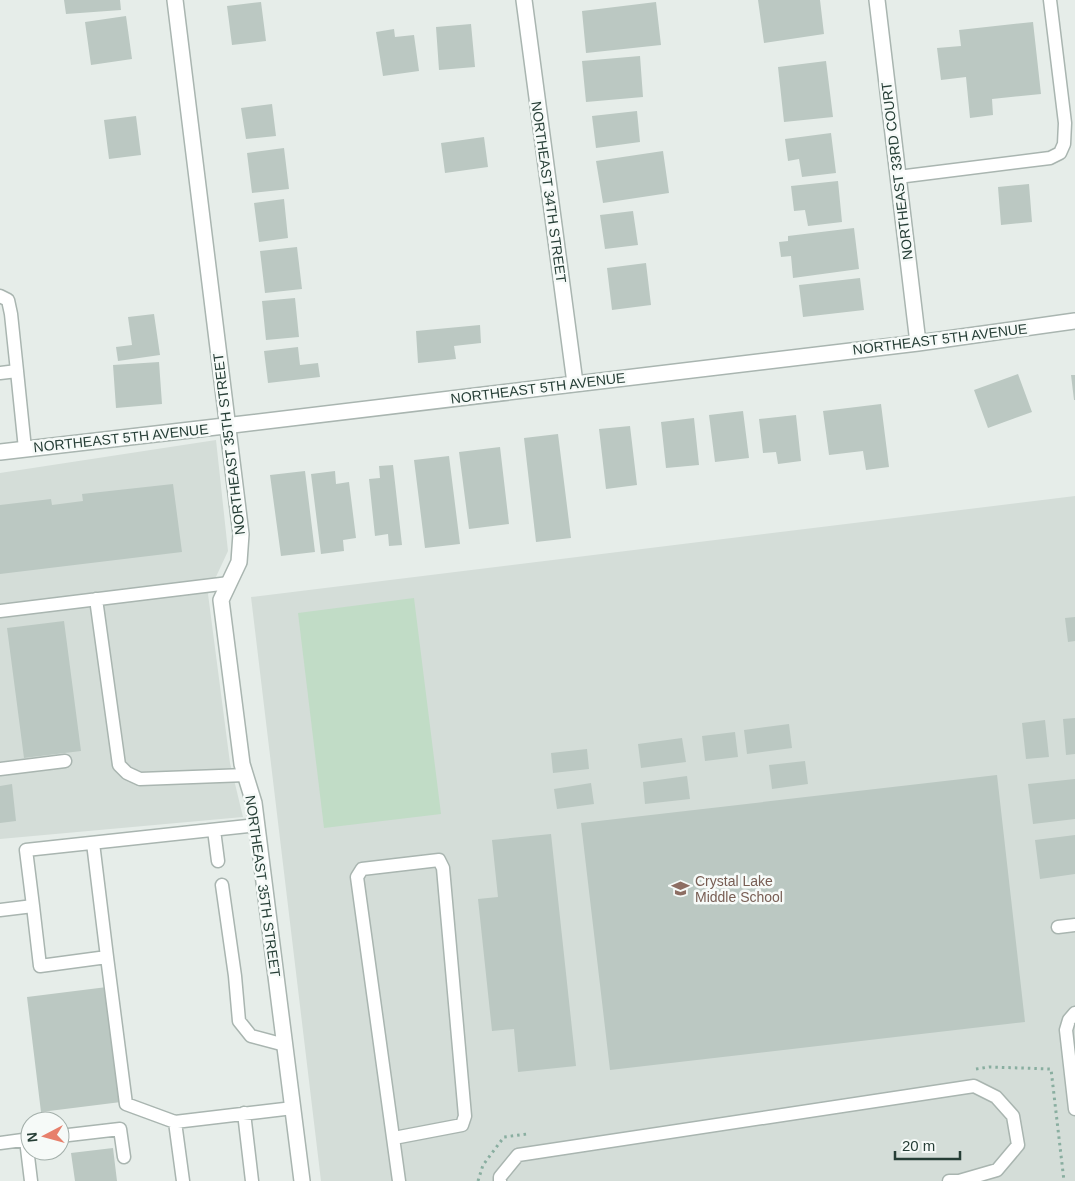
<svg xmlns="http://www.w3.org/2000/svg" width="1075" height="1181" font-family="Helvetica,sans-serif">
  <rect width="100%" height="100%" fill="#e6ede9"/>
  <path fill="#d4ddd8" d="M216,440L228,551L208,594L230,763L243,817L0,839V473Z
    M1075,496V1181H321L251,597Z"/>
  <path fill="#c1dcc6" d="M414,598L441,814L324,828L298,613Z"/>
  <path fill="#bbc8c2" d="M64,0H120L121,10L66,14Z
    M758,0H820L824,34L764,43Z
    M261,2L266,41L232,45L227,6Z
    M656,2L661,45L586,53L582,11Z
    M126,16L132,59L91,65L85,22Z
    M1033,22L1041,94L992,99L993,115L970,118L966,77L941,80L937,48L961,46L959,30Z
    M471,24L475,67L439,70L436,27Z
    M394,29L395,37L414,35L419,71L383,76L376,32Z
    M640,56L643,97L586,102L582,61Z
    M826,61L833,117L784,122L778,67Z
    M272,104L276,136L246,139L241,108Z
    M637,111L640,142L596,148L592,116Z
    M136,116L141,155L109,159L104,120Z
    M831,133L836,173L802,177L799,159L788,161L785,139Z
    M484,137L488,167L445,173L441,143Z
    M284,148L289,189L252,193L247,153Z
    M663,151L669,193L603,203L596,161Z
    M838,181L842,222L808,226L805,210L794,211L791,186Z
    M1029,184L1032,222L1001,225L998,187Z
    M284,199L288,238L259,242L254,203Z
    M633,211L638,245L605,249L600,215Z
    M854,228L859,269L793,278L791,256L781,257L779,242L788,241V236Z
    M297,247L302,289L265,293L260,251Z
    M646,263L651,305L612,310L607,268Z
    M860,278L864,310L803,317L799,285Z
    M295,298L299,337L266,340L262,301Z
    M154,314L160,355L118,361L116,347L132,345L128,317Z
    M480,325L481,343L454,346L456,359L418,363L416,331Z
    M298,347L300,365L318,363L320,377L268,383L264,351Z
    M159,362L162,404L116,408L113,365Z
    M1018,374L1032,412L988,428L974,390Z
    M1071,375H1075V400H1074Z
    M881,404L889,467L866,470L863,451L829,455L823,411Z
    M743,411L749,458L715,462L709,415Z
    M796,415L801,461L778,464L776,452L763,453L759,419Z
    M694,418L699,465L666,468L661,422Z
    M630,426L637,485L606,489L599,429Z
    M558,434L571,538L536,542L524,438Z
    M500,447L509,524L469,529L459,452Z
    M449,456L460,544L425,548L414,460Z
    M393,465L402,545L389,546L388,534L375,536L369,479L380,478L379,466Z
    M305,471L315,552L281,556L270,475Z
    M335,471L336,484L349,482L356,538L343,540L344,551L321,554L311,474Z
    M173,484L182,552L0,574V505L51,499L52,505L83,501L82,494Z
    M1075,617V641L1068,642L1065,618Z
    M64,621L81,751L24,758L7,628Z
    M1075,718V754L1066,755L1063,719Z
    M1045,720L1049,757L1026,759L1022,723Z
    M789,724L792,748L747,754L744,730Z
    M735,732L738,757L705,761L702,736Z
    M682,738L686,762L641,768L638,744Z
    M587,749L589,769L553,773L551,753Z
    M805,761L808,784L772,789L769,765Z
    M997,775L1025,1022L610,1070L581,823Z
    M687,776L690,799L645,804L643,782Z
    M1075,779V819L1033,824L1028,784Z
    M591,783L594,804L557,809L554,789Z
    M12,784L16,821L0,823V786Z
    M551,834L576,1066L518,1072L514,1029L492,1031L478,899L498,897L492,840Z
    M1075,835V874L1040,879L1035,840Z
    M107,987L121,1102L41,1112L27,997Z
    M113,1148L117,1181H75L71,1153Z"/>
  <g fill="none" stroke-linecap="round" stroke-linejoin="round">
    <defs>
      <path id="lane" d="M898,177L1050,158L1060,153L1064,144L1065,123L1050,0
        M0,296L8,300L11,314L17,371
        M0,373L17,371L25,449
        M96,599L119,765L127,773L140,779L246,775
        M0,611L229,583
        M0,769L65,761
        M214,830L218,861
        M222,885L235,976L239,1021L251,1036L285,1045
        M33,906L40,966L107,957L93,843
        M0,910L33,906L26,850L257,825
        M1058,927L1075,925
        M107,957L126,1104L175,1122L293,1108
        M1075,1013L1069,1020L1066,1030L1075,1109
        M244,1113L252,1181
        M175,1122L183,1181
        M60,1136L120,1129L124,1157
        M394,1138L462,1125L465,1116L443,868L439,860L362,869L357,877L399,1181
        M26,1140L31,1181
        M0,1143L30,1139
        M500,1181V1177L518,1155L974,1086L996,1097L1013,1116L1018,1145L997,1170L959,1181H949"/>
      <path id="street" d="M175,0L241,534L239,562L221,600L242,764L254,803L302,1181
        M524,0L575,383
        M877,0L918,343
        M0,452L216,427L918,343L1075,321"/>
    </defs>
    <use href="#lane" stroke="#a9b5b0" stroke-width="15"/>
    <use href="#street" stroke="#a9b5b0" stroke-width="18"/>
    <path stroke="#89aea0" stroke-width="3" stroke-dasharray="2.5 4" stroke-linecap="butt" d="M976,1069L989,1067L1051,1069L1064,1181
      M478,1181L483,1165L504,1137L527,1134"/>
    <use href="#lane" stroke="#fff" stroke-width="12"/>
    <use href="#street" stroke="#fff" stroke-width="15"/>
  </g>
  <defs>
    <symbol id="school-bare" viewBox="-9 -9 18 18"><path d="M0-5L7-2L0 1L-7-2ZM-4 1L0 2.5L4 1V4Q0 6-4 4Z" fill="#8d6e63" stroke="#f6faf8" stroke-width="2.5" paint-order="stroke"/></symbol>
  </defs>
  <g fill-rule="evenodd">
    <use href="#school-bare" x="668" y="876" width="25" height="25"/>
  </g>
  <g text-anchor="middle" stroke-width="5" stroke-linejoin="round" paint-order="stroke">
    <g font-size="14" fill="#263e36" stroke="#f6faf8">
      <text transform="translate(897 171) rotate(-97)" y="5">NORTHEAST 33RD COURT</text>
      <text transform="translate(549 192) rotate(82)" y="5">NORTHEAST 34TH STREET</text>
      <text transform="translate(940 339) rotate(-7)" y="5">NORTHEAST 5TH AVENUE</text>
      <text transform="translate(538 388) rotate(-7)" y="5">NORTHEAST 5TH AVENUE</text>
      <text transform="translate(121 438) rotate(-6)" y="5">NORTHEAST 5TH AVENUE</text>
      <text transform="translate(229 444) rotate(-97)" y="5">NORTHEAST 35TH STREET</text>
      <text transform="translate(263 886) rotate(82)" y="5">NORTHEAST 35TH STREET</text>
    </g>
    <g font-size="14" fill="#785e54" stroke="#f6faf8" text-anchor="start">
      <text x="695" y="886">Crystal Lake<tspan x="695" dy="16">Middle School</tspan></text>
    </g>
  </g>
  <g transform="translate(45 1136) rotate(264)"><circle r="24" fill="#f6faf8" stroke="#a3afaa"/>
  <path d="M0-4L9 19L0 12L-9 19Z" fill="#e77f6b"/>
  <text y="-8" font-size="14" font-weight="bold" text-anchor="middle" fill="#263e36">N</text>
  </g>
  <path d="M895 1151v8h65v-8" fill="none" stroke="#263e36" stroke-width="2.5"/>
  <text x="902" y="1151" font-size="15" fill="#263e36" stroke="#f6faf8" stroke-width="4" paint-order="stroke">20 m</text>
</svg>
